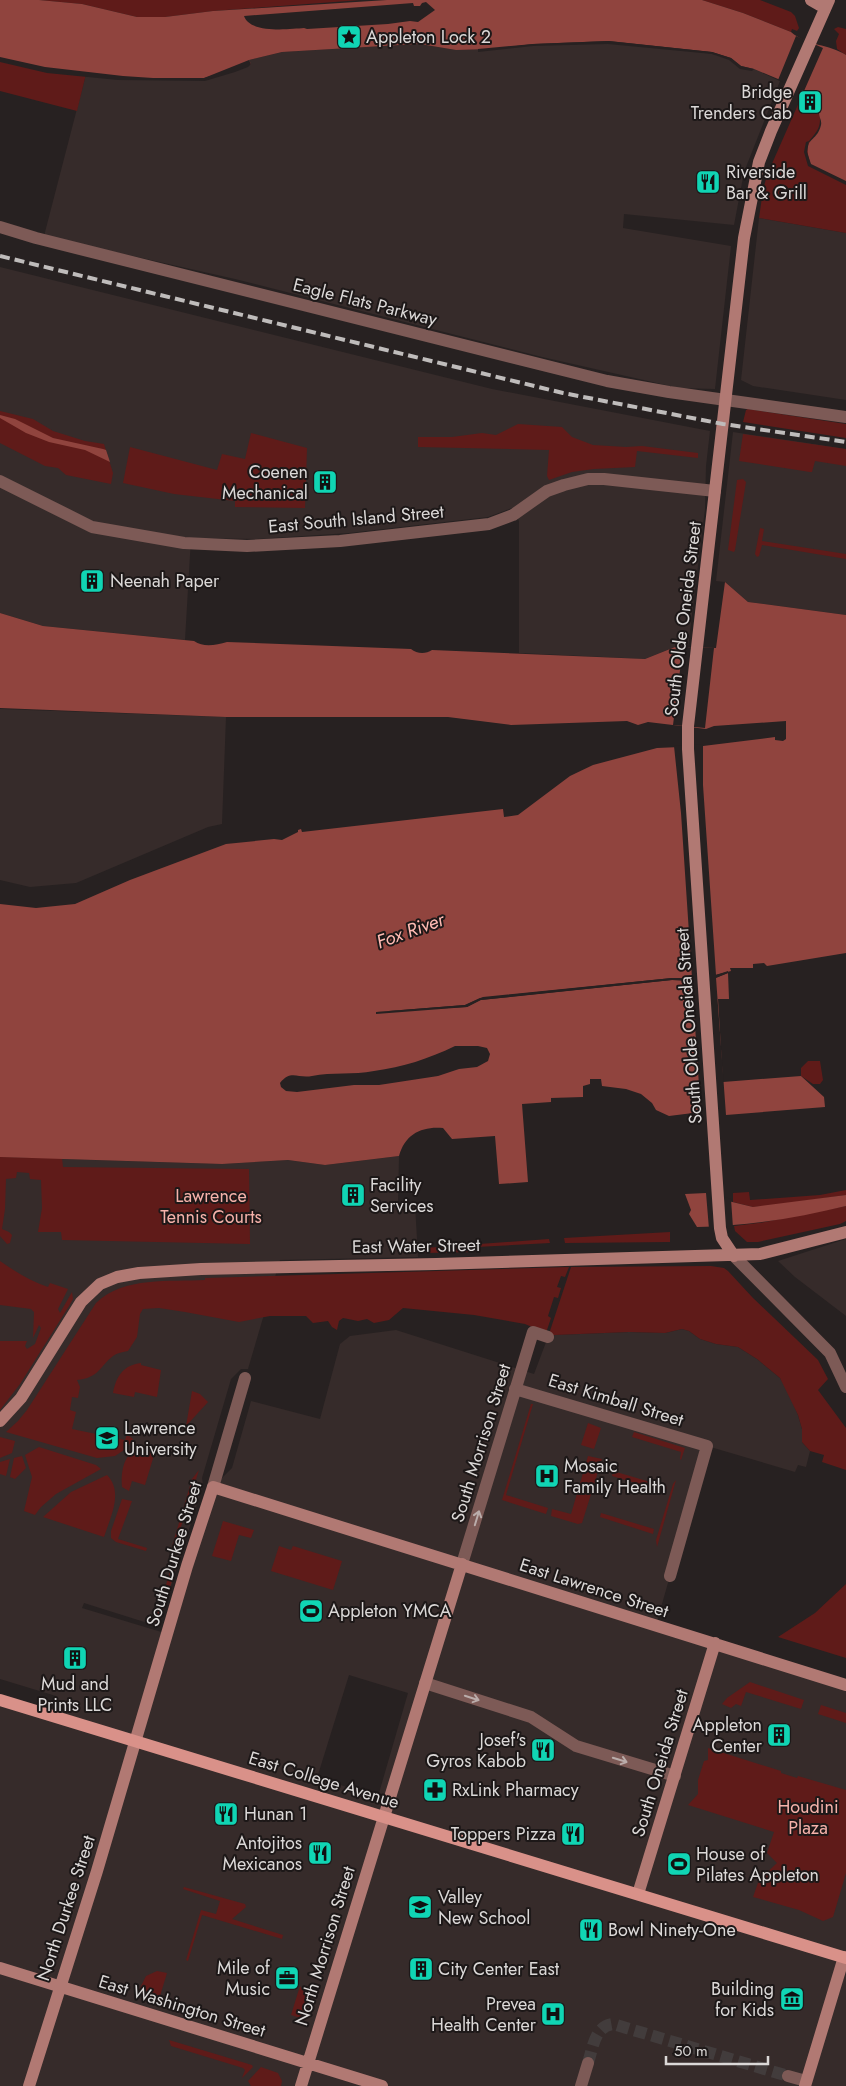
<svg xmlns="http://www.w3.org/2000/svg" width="846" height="2086" font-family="Jost,sans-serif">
  <rect width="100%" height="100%" fill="#272121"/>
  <path fill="#362b2a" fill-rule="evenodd" d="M608,41L699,51L731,58L741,66L754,69L780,81L744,172L734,225L624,214L623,228L731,246L715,389L679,388L542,357L235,279L44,236L86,74L250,63L249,60L282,52L400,45L420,44L456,50L492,49L533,44Z
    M759,218L846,233V400L753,386L741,380Z
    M0,267L492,389L710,431L706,466L705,509L688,647H675L645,659L519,653V521L512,508L488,517L349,533L257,539L191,538L185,640L43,626L0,613Z
    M733,432L846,449V615L748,602L725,582L716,581Z
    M0,709L226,717L222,824L208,827L76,883L30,887L0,880Z
    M399,1156L398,1205L415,1204L418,1257L280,1260L248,1369H241L231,1379L202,1478L203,1485L159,1624L154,1625L84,1603L82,1608L168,1634L213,1487L232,1468L251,1401L320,1419L340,1344L350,1336L396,1330L534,1374L548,1337L555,1335L629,1332L665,1333L682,1329L689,1331L700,1339L716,1344L738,1347L757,1359L780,1378L788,1391L798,1415L802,1429V1442L810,1451L806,1467L798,1465L795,1472L707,1446L656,1625L846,1685V2086H0V1700L51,1715L56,1696L0,1679V1157L222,1164L288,1160L325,1165ZM349,1675L408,1693L379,1793L374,1795L317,1778Z
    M846,1239V1316L795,1277L778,1261Z"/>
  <path fill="#5f1b19" d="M39,0H361L213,11L165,17H137L82,4Z
    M702,0H760L791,12L795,16L799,28L797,31L792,29L791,32L743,13Z
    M838,27L846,29V55L837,49L836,41L839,34L834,29Z
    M0,59L86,74L77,111L0,91Z
    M804,91L821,100C817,122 826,123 809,141L846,183V233L759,218L763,190L767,175Z
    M748,409L846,424V438L743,422L746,410Z
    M0,411L33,419L53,431L85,441L104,444L113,473L111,484L66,475L58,468L45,466L0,443Z
    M518,424L562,427L572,437L593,445L626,447L642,446L698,453V458L637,451L635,467L594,469L572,472L549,480L547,476L549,450L418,447V437H452L482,433L496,435Z
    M251,433L307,448L305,508L235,507V501L174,494L123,483L130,447L217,470L222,454L245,459Z
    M743,434L846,449V466L815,461L812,472H810L739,461Z
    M743,479L746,482L735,550L734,552L728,550L737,480Z
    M760,528L764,529L762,541L846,554V559L762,545L759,556L757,557L755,554Z
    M808,1061H820L823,1080L820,1084H813L801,1076V1068Z
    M0,1157L62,1158L63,1167L249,1169L250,1244L62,1240L61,1232H38L42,1208L41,1180L30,1179L29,1173L17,1172L16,1178L6,1179L5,1209L2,1229L9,1232L12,1235L10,1243L7,1244L0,1236Z
    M846,1190V1195L768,1206L753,1207L733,1202V1193L749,1192L750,1200L820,1195Z
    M846,1206V1221L840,1224L758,1242H747L735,1231L734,1226L765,1222Z
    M670,1232V1242L565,1243L564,1238Z
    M549,1239L550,1243L476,1247L472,1252L425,1253V1248Z
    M0,1261C16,1272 30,1281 48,1287L50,1283L68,1289L58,1309L60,1313L72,1292L73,1299L69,1306L20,1384L0,1410V1341H27L25,1346L27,1349L35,1344L41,1328L39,1325L33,1338L34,1312L31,1309L0,1305Z
    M711,1266L724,1268L728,1271L753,1298L818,1360L828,1379L818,1390L846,1428V1470L822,1462L824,1455L810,1451L802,1442V1429L798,1415L780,1378L757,1359L738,1347L716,1344L700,1339L689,1331L682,1329L665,1333L629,1332L555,1335L548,1337L571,1267Z
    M569,1267L565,1277L561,1276L557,1287L561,1288L558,1298L554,1297L548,1316L551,1318L546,1333L525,1324L474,1315L403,1308L389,1320L374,1323L367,1319L358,1321L343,1318L339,1321L337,1330L332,1327L328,1321L313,1323L306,1316H270L239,1322L185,1312L159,1308L143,1309L140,1314L137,1337L128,1351C123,1352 117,1353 113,1356C100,1366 99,1378 77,1380L80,1387L78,1398L72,1397L70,1410L76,1412L72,1429L125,1440L127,1434L133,1439L127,1448L115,1456L97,1458L6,1432L18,1421L27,1410L96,1303C124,1276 170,1282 205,1280V1278Z
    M141,1363V1365L161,1370L157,1397L135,1392L134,1397L113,1393C116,1377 123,1365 141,1363Z
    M192,1391L200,1394L208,1402L186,1426Z
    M531,1404H533L506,1495L548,1508L546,1514L502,1500Z
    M588,1423L601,1428L594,1449L581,1445Z
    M634,1432L685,1448L681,1460L680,1459L681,1452L632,1437Z
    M0,1437L15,1441L12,1453L0,1458Z
    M39,1447L96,1465L101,1469L56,1494L41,1507L35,1515L24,1511L32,1477L25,1455Z
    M144,1449L155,1452L145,1485L132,1481L129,1491L122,1487C121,1478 122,1457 133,1453C138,1452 140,1453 144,1449Z
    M22,1456L26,1468L15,1479L10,1477L14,1458Z
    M588,1456L602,1459L582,1523L578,1524L551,1516L552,1509L571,1514Z
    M10,1459L6,1476L0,1474V1462Z
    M199,1470L172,1555L170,1553L192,1479Z
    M613,1471L667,1487L665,1492L612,1476Z
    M107,1475C124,1492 110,1518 104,1537L43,1517L71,1492Z
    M676,1480L657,1547L656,1540L673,1484Z
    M122,1499L132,1501L118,1539L147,1548L146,1551L116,1542L111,1538V1531Z
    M601,1513L654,1529L653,1534L600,1517Z
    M223,1521L254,1530L251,1538L239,1535L231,1561L212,1556Z
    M279,1546L291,1550L293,1546L342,1561L333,1590L271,1571Z
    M171,1568L175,1571L159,1624L154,1625Z
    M846,1584V1658L778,1637L815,1613Z
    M750,1682L804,1700L801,1709L746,1692L741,1706L736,1704L731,1708L722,1704L727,1698Z
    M821,1705L846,1713V1723L818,1714Z
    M708,1748L781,1771V1773L797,1778L798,1776L846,1790V1873L833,1917L823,1921L799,1910L753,1897L759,1880L777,1863L767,1853L774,1832L688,1805L698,1794V1780L704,1761L708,1760Z
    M184,1887L245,1904L246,1907L232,1919L283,1935L282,1939L202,1915L188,1961L186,1960L201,1910L216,1914L220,1901L183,1889Z
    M157,1971L167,1973L160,1996L139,1990L146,1976Z
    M300,1986L306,1995L310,1997L303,2019L291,2015Z
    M169,2040L252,2065L253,2067L242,2078L245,2070L243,2068L171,2046Z
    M261,2067L278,2073L282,2081L281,2086H251L248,2081Z"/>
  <path fill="#90443e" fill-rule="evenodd" d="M0,0H39L82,4L137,17H165L213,11L387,0H702L743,13L791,32C807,46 829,44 846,55V183L811,166C801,135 816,145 821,125C822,120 819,118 819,113C819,109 820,104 821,100L808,94L809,92L754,69L741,66L731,58L712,52L608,41L533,44L492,49L456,50L420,44L400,45L282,52L249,60L251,64L204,78L179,79L118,78L48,70L0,59ZM426,2L435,10L418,22L410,21L388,24L307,29L304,28C290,29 250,34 244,16L413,3L414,6H420L422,3Z
    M0,415L15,419L53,438L103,449L106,450L110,462L85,450L49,442L26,433L0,418Z
    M725,582L748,602L846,615V953L767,966L764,963L753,964V968H730L731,971L699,979L672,978L480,998L465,1005L376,1012L467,1007L480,1000L672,980L707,981L728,973L729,999H718L723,1082L801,1076L824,1097L825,1107L726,1115L701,1112L669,1116L656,1110L652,1103L641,1094L626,1089L602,1086L601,1079H590V1084L583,1086V1097L551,1098V1102L522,1104L528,1182L499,1184L495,1136L452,1139L443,1128C422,1126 405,1134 399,1156L325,1165L288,1160L222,1164L0,1157V904L36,908L75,904L130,880L226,844L274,839L282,840L298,832V830L301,829L302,832L503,809L504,817L518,815L570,776L593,765L657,748L703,746L775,737V740L783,741L786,739V721L714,726L706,729L648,722L638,725L627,721L511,725L448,717H226L0,708V613L43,626L194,641C204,648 216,645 227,642L411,649C417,654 426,654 432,650L645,659L675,647L716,648ZM455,1046H478L487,1048L490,1054L488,1061L477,1067L459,1069L438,1076L379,1085H354L297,1092L286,1091L281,1087L280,1083C291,1069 298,1079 312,1076C332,1072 353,1075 374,1071C403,1067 428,1059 455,1046Z
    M706,1193L724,1200L753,1207L846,1195V1206C797,1218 747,1226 697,1227L689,1214L691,1210L685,1194Z"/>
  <path fill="#272121" d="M796,36L823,48L804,91L778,80Z
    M609,41L712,52L731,58L741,66L754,69L752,71L740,69L729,60L712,54L608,44L533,46L478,52V49L533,44Z
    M0,57L45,67L123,76L153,78H204L249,60L251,64L248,67L235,72L205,81L118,80L47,73L0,62Z
    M809,141L807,152L811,164L846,181V185L808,166L804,152L806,142Z
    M683,647L714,648L705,728L673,725Z
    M703,744V785L716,975L728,971V973L716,978L726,1115H701L692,981L672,980L481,1000L467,1007L376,1014V1012L465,1005L483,997L672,978H692L681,813L674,746Z
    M706,1193H713L731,1199L733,1228L709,1229Z"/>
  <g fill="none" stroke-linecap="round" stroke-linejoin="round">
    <path stroke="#423c3c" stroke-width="12" stroke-dasharray="12 6" stroke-linecap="butt" d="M588,2063C593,2047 595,2026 613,2024L788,2076"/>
    <path stroke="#7d5a56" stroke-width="12" d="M0,227L36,238L607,381L669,392L846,417
      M0,481L92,527L184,543L247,546L340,541L489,524L513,515L547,491L564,485L588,479H604L715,491
      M734,1256L830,1353L846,1387
      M515,1389L707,1446L670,1576
      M213,1487L245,1378
      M462,1564L533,1332L548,1337
      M425,1683L531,1717L576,1746L675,1776
      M788,2076L806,2081
      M581,2086L588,2063"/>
    <path stroke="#b17973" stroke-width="12" d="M811,0L825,8
      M734,1256L722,1238L720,1228L688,749V726L744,238L759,162L771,131L829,0
      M0,1421L21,1398L81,1302L100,1284L117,1277L139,1273L201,1269L436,1264L760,1254L846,1232
      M638,1894L715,1643
      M0,1968L382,2086
      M29,2086L97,1871L187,1566L213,1487L846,1685
      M301,2086L462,1564
      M805,2086L844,1957"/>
    <path stroke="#d99189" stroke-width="12" d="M0,1700L846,1958"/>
    <path stroke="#bfbcbb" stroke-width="4" stroke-dasharray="10 5" stroke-linecap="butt" d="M0,256L563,393L723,424L846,442"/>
  </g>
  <defs><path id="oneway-shaft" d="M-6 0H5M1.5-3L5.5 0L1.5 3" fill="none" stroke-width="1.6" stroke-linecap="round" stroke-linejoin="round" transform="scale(1.25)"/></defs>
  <g stroke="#baacaa">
    <use href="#oneway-shaft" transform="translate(477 1518) rotate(-73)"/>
    <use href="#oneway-shaft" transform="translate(472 1698) rotate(18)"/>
    <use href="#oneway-shaft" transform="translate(620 1760) rotate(17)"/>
  </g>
  <defs>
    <symbol id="sight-square" viewBox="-11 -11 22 22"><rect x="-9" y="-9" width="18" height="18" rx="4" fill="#10d5b4" stroke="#1d1818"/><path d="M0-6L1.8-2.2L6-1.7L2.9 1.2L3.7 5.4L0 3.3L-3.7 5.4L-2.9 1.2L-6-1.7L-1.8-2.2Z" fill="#111"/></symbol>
    <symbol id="building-square" viewBox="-11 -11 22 22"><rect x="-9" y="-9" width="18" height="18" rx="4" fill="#10d5b4" stroke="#1d1818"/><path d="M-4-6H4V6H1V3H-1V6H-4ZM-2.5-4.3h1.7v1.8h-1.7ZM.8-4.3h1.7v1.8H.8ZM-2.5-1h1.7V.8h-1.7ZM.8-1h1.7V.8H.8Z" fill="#111"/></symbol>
    <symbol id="restaurant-square" viewBox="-11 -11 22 22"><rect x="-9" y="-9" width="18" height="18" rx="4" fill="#10d5b4" stroke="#1d1818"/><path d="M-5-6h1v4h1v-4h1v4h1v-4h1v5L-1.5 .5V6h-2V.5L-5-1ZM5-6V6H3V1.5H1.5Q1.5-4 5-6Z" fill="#111"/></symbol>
    <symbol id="university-square" viewBox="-11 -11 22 22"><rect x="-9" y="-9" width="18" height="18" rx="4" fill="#10d5b4" stroke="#1d1818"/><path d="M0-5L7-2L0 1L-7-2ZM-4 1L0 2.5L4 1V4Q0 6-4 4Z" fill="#111"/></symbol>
    <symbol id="hospital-square" viewBox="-11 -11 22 22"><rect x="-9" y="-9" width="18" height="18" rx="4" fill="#10d5b4" stroke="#1d1818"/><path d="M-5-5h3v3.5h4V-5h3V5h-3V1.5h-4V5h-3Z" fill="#111"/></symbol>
    <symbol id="stadium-square" viewBox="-11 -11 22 22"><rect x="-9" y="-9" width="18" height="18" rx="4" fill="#10d5b4" stroke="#1d1818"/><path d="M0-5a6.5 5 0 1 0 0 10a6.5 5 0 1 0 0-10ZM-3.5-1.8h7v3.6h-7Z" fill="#111"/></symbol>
    <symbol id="pharmacy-square" viewBox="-11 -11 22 22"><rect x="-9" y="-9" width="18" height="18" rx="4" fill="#10d5b4" stroke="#1d1818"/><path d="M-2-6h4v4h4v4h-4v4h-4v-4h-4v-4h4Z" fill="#111"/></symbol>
    <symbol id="school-square" viewBox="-11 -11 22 22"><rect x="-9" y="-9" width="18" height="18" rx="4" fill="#10d5b4" stroke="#1d1818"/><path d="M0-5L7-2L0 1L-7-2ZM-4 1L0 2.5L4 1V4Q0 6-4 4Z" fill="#111"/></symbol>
    <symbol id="office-square" viewBox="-11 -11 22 22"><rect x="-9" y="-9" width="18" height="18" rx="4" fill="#10d5b4" stroke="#1d1818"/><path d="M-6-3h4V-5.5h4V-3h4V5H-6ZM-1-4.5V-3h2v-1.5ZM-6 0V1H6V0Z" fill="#111"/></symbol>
    <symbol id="museum-square" viewBox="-11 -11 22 22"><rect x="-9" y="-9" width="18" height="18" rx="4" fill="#10d5b4" stroke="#1d1818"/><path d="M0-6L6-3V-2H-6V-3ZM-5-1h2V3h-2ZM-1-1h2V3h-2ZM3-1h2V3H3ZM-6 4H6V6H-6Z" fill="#111"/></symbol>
  </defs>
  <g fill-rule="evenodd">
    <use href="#sight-square" x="335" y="23" width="28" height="28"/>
    <use href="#building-square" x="796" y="88" width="28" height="28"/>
    <use href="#restaurant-square" x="694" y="168" width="28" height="28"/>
    <use href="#building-square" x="311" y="468" width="28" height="28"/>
    <use href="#building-square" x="78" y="567" width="28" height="28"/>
    <use href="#building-square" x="339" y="1181" width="28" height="28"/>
    <use href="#university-square" x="93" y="1424" width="28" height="28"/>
    <use href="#hospital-square" x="533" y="1462" width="28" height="28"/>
    <use href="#stadium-square" x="297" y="1597" width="28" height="28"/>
    <use href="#building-square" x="61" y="1644" width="28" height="28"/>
    <use href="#building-square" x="765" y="1721" width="28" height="28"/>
    <use href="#restaurant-square" x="529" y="1736" width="28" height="28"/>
    <use href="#pharmacy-square" x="421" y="1776" width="28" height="28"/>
    <use href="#restaurant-square" x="212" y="1800" width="28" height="28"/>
    <use href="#restaurant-square" x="559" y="1820" width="28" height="28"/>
    <use href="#restaurant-square" x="306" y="1839" width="28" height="28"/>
    <use href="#stadium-square" x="665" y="1850" width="28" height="28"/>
    <use href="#school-square" x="406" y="1893" width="28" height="28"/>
    <use href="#restaurant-square" x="577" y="1916" width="28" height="28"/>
    <use href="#building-square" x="407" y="1955" width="28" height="28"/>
    <use href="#office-square" x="273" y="1964" width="28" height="28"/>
    <use href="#museum-square" x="778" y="1985" width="28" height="28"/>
    <use href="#hospital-square" x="539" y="2000" width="28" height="28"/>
  </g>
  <g text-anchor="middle" stroke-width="4" stroke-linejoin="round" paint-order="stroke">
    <g font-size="18" fill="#dbd8d7" stroke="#1d1818" text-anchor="start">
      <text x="366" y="43">Appleton Lock 2</text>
      <text x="792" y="98" text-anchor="end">Bridge<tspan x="792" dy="21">Trenders Cab</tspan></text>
      <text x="726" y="178">Riverside<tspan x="726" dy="21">Bar &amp; Grill</tspan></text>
      <text x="308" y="478" text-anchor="end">Coenen<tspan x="308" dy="21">Mechanical</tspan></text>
      <text x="110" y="587">Neenah Paper</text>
      <text x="370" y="1191">Facility<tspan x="370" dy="21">Services</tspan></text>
      <text x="124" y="1434">Lawrence<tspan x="124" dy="21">University</tspan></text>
      <text x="564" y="1472">Mosaic<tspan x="564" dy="21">Family Health</tspan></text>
      <text x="328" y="1617">Appleton YMCA</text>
      <text x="75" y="1690" text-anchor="middle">Mud and<tspan x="75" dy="21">Prints LLC</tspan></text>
      <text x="762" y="1731" text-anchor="end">Appleton<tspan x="762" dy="21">Center</tspan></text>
      <text x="526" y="1746" text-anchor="end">Josef's<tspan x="526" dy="21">Gyros Kabob</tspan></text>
      <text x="452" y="1796">RxLink Pharmacy</text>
      <text x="244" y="1820">Hunan 1</text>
      <text x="556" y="1840" text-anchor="end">Toppers Pizza</text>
      <text x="302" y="1849" text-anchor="end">Antojitos<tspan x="302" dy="21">Mexicanos</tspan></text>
      <text x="696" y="1860">House of<tspan x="696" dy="21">Pilates Appleton</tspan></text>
      <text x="438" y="1903">Valley<tspan x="438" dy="21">New School</tspan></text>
      <text x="608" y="1936">Bowl Ninety-One</text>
      <text x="270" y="1974" text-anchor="end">Mile of<tspan x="270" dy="21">Music</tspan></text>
      <text x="438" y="1975">City Center East</text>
      <text x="774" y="1995" text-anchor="end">Building<tspan x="774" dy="21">for Kids</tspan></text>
      <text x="536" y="2010" text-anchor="end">Prevea<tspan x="536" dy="21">Health Center</tspan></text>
    </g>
    <g font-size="18" fill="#dbd8d7" stroke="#1d1818">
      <text transform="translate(365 302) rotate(14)" y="6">Eagle Flats Parkway</text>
      <text transform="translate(356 519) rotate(-5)" y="6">East South Island Street</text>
      <text transform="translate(683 619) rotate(-83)" y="6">South Olde Oneida Street</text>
      <text transform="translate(689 1026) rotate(-94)" y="6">South Olde Oneida Street</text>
      <text transform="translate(416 1246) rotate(-1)" y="6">East Water Street</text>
      <text transform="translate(616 1400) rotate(17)" y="6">East Kimball Street</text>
      <text transform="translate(481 1443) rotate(-73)" y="6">South Morrison Street</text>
      <text transform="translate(174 1554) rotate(-73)" y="6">South Durkee Street</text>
      <text transform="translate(594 1588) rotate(18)" y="6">East Lawrence Street</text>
      <text transform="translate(660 1763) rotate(-73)" y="6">South Oneida Street</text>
      <text transform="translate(324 1780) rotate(17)" y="6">East College Avenue</text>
      <text transform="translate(66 1908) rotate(-72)" y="6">North Durkee Street</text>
      <text transform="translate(325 1946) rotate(-73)" y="6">North Morrison Street</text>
      <text transform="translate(182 2006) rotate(17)" y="6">East Washington Street</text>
    </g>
    <g font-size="18" fill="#f6b2aa" stroke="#1d1818">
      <text x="211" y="1202">Lawrence<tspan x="211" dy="21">Tennis Courts</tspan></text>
      <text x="808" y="1813">Houdini<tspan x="808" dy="21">Plaza</tspan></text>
    </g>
    <g font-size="19" font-style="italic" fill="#ffbbb3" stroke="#1d1818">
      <text transform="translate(410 930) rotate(-20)" y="7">Fox River</text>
    </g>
  </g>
  <path d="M666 2056v8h102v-8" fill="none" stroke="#dbd8d7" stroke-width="2.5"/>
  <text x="674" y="2056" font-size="15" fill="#dbd8d7" stroke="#1d1818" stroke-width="4" paint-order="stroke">50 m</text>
</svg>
